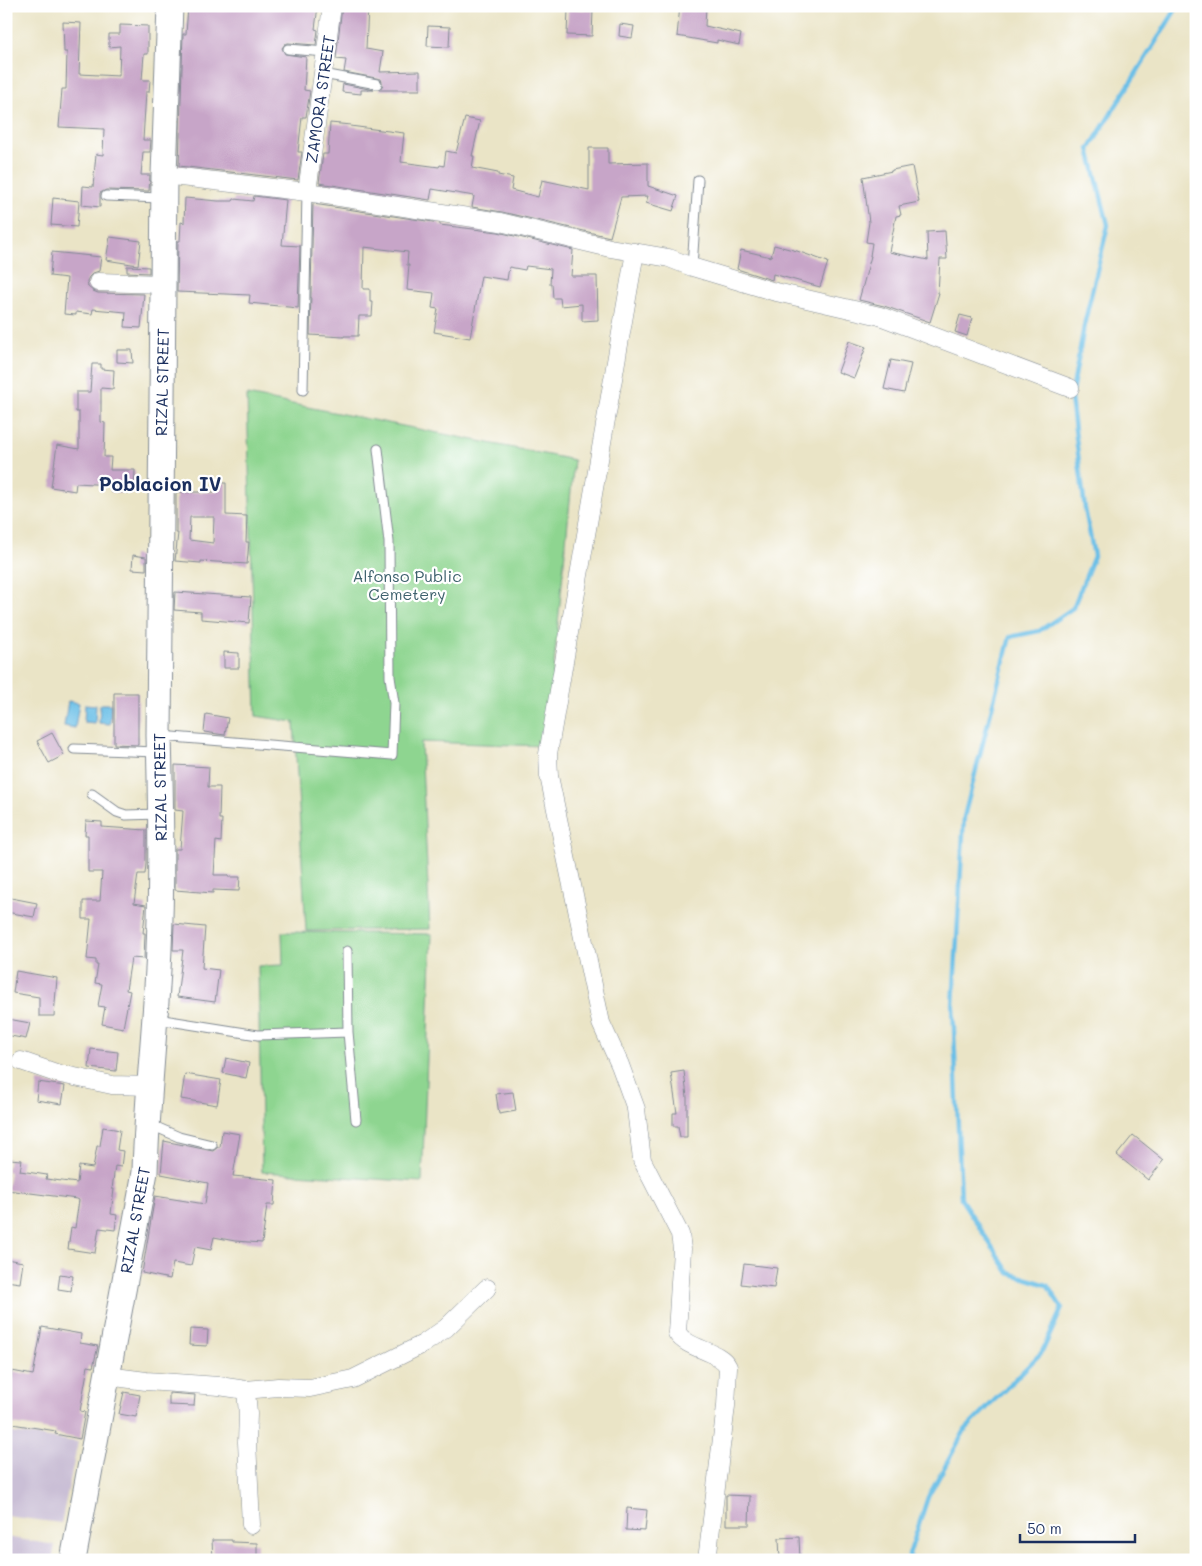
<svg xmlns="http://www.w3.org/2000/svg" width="1202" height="1566" font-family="Mali,sans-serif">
  <rect width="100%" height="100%" fill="#fff"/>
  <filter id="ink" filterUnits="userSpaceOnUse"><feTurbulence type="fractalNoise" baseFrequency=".02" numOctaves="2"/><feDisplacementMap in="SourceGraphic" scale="10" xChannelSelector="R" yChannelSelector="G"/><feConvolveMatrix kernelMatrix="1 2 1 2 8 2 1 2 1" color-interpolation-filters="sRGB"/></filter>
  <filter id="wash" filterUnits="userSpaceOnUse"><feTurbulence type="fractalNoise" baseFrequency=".0096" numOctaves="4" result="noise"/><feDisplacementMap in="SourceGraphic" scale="20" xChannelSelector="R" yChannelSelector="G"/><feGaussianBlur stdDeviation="1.12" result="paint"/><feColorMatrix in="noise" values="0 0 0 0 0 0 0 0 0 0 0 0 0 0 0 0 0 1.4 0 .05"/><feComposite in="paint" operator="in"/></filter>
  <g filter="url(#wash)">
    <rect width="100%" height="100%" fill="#eae4c6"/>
    <path fill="#cabfd6" d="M6,1432L78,1442L61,1523L6,1516Z
      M6,1537L55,1545L52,1560H6Z"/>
    <path fill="#8ed590" stroke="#548277" d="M247,395L574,460L546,746L421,742L430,929L306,931L294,722L256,716Z
      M282,932L432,934L422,1182L262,1172L258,966L283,965Z"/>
    <path fill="#6bbfe7" stroke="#4377a2" d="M68,701L79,703L75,728L64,726Z
      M85,704L96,705L95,723L84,722Z
      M100,704H111L110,724L99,723Z"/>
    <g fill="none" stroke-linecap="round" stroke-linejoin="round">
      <path stroke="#6bbfe7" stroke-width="4.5" d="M912,1560L909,1555L928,1497L965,1430L1042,1352L1062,1308L1047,1285L1009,1273L961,1199L953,1006L964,817L1010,637L1039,631L1073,608L1094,556L1085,509L1071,398L1085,321L1108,225L1089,149L1178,6"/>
    </g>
    <g id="blocks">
      <path fill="#c7a5c8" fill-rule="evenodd" d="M188,6H318L315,29L318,30L316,45L288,43L285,44L282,48L285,54L306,57L304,90L310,91L306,117H302L298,152H302L298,180L179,166L183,34H186Z
        M342,6H368L366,49L383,52L380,72L420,71V90H379L383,85L381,79L344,72L346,60L336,59Z
        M680,6H706L705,26L741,34L739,45L717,40V43L677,36Z
        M568,9L593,10L592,36L567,35Z
        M63,22L81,23L79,74L119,76L120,46L109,47V34H120V25L148,26V54H144L142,80H150L149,92H146L143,140H151L150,152H143L141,175H150L149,191L106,190L100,193V207L82,205L83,186L93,187L96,154L103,155L104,129L59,127L62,89H66L67,52H64Z
        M620,24L634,26L632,38L619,36Z
        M428,26L450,27L449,47L427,46Z
        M343,84L374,90H361V94L342,92Z
        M465,118L480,121L472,156H474L472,168L498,173V175L513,178L511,190L538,197L542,180L589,190V148H608V164L648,163V186L678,196L673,211L646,203L648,196L621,197L610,237L502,212L472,207L474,196L432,189L430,200L319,183L323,154H328L330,123L351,125L350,126L404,133L401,162L439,167L440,165L444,166L446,151L456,153Z
        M912,166L919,202L899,206L901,215L896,216L889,252L928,260L927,232L945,231L947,259H940L938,293H939L930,322L884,306L859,300L871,256H870L872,243L866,242L869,222L863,177L892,171V170Z
        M254,196L286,200L282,245L300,246L298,308L249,303L250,295L177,292L178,241H180L181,222L184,223L185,198L218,201H233L234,199L253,201Z
        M53,198L79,201L77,227L51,225Z
        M313,204L440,223V225L498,232L573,250L571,276H597L598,320L582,321V304L561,306L560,298H553L552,284H550L551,269L526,266L525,270L509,267L507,280L481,276L470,338L434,332L438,309L432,308L434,293L407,290L409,265H407L408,252L364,247L363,289H370V302H373L372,316H359L358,336H344V337L310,335Z
        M110,237L141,241L138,265L106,260Z
        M774,245L797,251L828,262L820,287L773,274L772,280L737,269L741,250L771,257Z
        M52,252L101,257L99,271L93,273L89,277L87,281L88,287L93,291L98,293L144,294L141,328L125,327L126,312L93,309L92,314L76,312V315L64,314L67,278L50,276Z
        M127,266L149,267V273L127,272Z
        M960,315L972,318L967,336L955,332Z
        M849,341L866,347L854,378L838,372Z
        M117,350H132L133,363L117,362Z
        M891,360L911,364L904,393L884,389Z
        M92,364H101V369L114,370L113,389L101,388V422L105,423L104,457H111L110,470H135L134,493L111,492L112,485L76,483L75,491L51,487L57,445L79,449V412H76V392H90Z
        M216,483H226V515L247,516L246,542H249L247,564L201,561V563L175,561L178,533H176V492H216ZM190,517H214L213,543L189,540Z
        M133,555L146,557V570L132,569Z
        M175,592L251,597L249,623L201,619V612L174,610Z
        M224,652L239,653V668H224Z
        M114,693H138V745L114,744Z
        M206,714L228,718L225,735L204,732Z
        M52,733L64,755L49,763L37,741Z
        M175,765L209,767L208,787H220L219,819H222L221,842L216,841L214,875H228V877H240L239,891L213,890V893L175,890V849H180L183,811L175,810Z
        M86,821L102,822V827L146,830V864L145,874H138L134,903L146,905L143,933H145L144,959L131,958L126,990L130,991L123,1028L102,1024L105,1007L98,1006L102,984L95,983L98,965H96V960L87,959L91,919H83V901H100L102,872H88V835H85Z
        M6,897L37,903L34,917L6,912Z
        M174,924L205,927L202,968L219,970L215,1002L177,997L183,950H173Z
        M16,971L57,978L54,1016H39V997L13,993Z
        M8,1019L30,1023L26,1039L6,1035Z
        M91,1049L118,1052L116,1071L89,1068Z
        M226,1058L249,1063L246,1078L223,1073Z
        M684,1071L687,1097V1137H680L678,1126H673V1113H677L671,1073Z
        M185,1074L221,1080L217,1105L181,1099Z
        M38,1082L65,1086L62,1104L36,1100Z
        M513,1092L516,1111L499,1114L496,1094Z
        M103,1127L120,1130L117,1150L123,1151L121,1167L115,1166L112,1189H114L111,1214L117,1215L115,1230L99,1228L95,1253L68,1249L71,1227L75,1228L79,1200L77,1199L7,1190L10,1172L7,1171L9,1159L22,1160L20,1171L47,1175L46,1179L77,1183L79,1166L93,1168L97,1146H100Z
        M222,1131L240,1134L233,1176L276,1180L274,1205H267L262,1243L235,1241L214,1237L211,1250L195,1247L191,1266L173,1263L170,1279L142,1273L155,1196L205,1204L208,1183L161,1174L164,1141L213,1151L218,1147H220Z
        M1133,1135L1164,1160L1148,1180L1117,1155Z
        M6,1259L23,1262L20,1283L6,1281Z
        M744,1264L777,1268L774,1288L741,1284Z
        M60,1274L73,1276L71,1291L58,1289Z
        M42,1327L81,1334L80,1343L98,1346L93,1367L88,1366L80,1411L85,1412L80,1439L55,1434L56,1431L6,1423V1390H9L12,1371L33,1375Z
        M190,1329L208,1330L207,1346L189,1345Z
        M124,1392L140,1395L136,1417L119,1414Z
        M169,1393L195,1395L194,1406L169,1405Z
        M726,1495L750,1496L749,1525H726Z
        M627,1508L647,1510L645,1531L626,1530Z
        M799,1537L800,1560H780L779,1538Z
        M212,1540H232V1542L257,1543V1560H213Z"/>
    </g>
  </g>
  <g filter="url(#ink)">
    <use href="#blocks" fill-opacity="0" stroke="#828a92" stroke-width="1"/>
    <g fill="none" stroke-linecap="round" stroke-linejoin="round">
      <defs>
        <path id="lane" d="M288,49L326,52
          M323,74L377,84
          M106,196L161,198
          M692,267L698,180
          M303,390L307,192
          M160,736L392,755L394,703L390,677L389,542L378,449
          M74,749L157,752
          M92,794L117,812L126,815L159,814
          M347,951L348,1032L356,1120
          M157,1019L258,1035L348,1032
          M149,1124L179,1137L212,1145"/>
        <path id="street" d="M164,175L307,192L500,222L610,248L669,258L692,267L772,291L880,316L1070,388
          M307,192L332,6
          M635,252L548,754L549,776L601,1023L620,1065L636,1109L642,1160L680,1234L682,1249L677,1333C688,1350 720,1350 728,1367L726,1406L707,1560
          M98,282L163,284
          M21,1061L56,1073L112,1085L150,1086
          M107,1376L146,1381L219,1386L246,1390L278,1387L310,1388L353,1379L423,1344L446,1328L487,1288
          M246,1390L248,1414L247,1442L251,1525"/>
        <path id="secondary" d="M73,1560L145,1172C147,1098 156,1024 159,949C162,878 161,807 159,736L164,175L170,6"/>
      </defs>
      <use href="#lane" stroke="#828a92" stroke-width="11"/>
      <use href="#street" stroke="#828a92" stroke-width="19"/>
      <use href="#secondary" stroke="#828a92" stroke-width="27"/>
      <use href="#lane" stroke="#fff" stroke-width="9"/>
      <use href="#street" stroke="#fff" stroke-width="18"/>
      <use href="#secondary" stroke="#fff" stroke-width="25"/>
    </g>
  </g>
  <g text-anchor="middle" stroke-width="4.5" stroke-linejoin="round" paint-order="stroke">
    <g font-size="16" fill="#1b2f5e" stroke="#fff">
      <text transform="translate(320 99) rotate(-82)" y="6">ZAMORA STREET</text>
      <text transform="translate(162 382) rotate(-89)" y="6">RIZAL STREET</text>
      <text transform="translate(160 787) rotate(-91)" y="6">RIZAL STREET</text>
      <text transform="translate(135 1220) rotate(-80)" y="6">RIZAL STREET</text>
    </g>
    <g font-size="16" fill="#3e616d" stroke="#fff">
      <text x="407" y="582">Alfonso Public<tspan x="407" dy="18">Cemetery</tspan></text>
    </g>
    <g font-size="19" font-weight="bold" fill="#1b2f5e" stroke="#fff">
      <text x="160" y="491">Poblacion IV</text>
    </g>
  </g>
  <rect width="1202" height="1566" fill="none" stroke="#fff" stroke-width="25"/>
  <path d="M1020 1534v8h115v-8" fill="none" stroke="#1b2f5e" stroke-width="2.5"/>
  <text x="1027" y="1534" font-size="15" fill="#1b2f5e" stroke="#ffffff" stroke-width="4" paint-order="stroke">50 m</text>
</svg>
